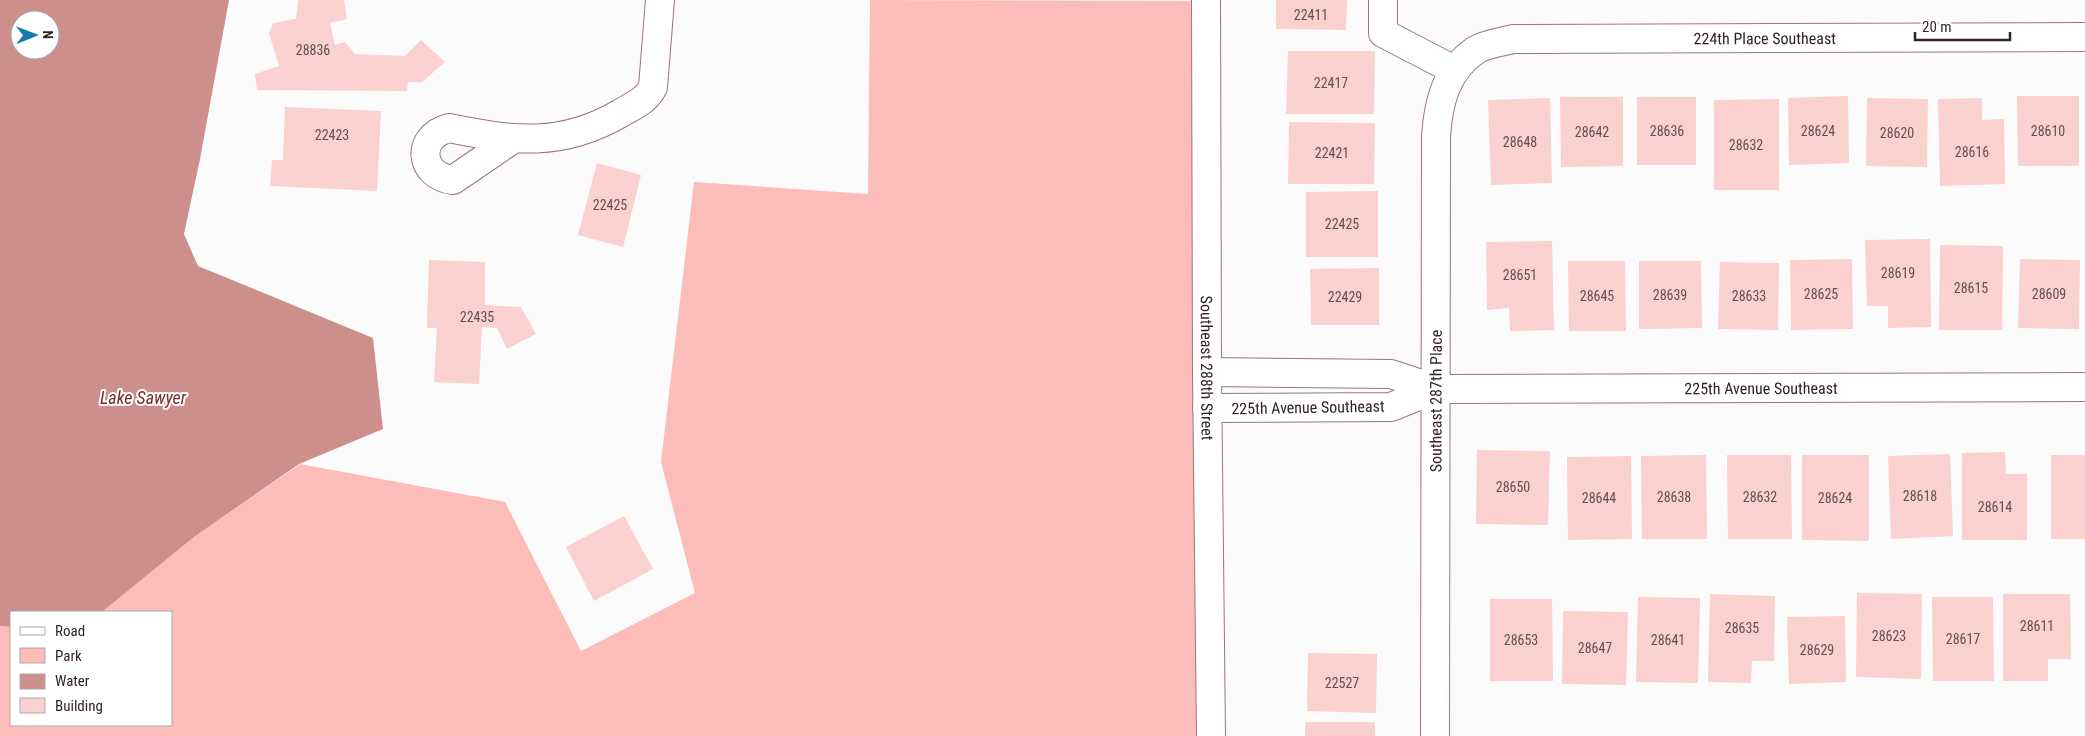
<svg xmlns="http://www.w3.org/2000/svg" width="2085" height="736" font-family="'Roboto Condensed',sans-serif">
  <rect width="100%" height="100%" fill="#fbfbfb"/>
  <path fill="#fcbcb9" d="M870,0L1191,1L1197,736H0V626L11,627V725H171V612H102L194,537L300,464L505,502L581,651L695,593L661,462L694,182L868,194Z"/>
  <path fill="#cd8f8c" fill-rule="evenodd" d="M0,0H229L200,159L184,234L198,266L373,338L383,429L299,464L194,537L102,612H11V627L0,626ZM20,20H50V50H20Z"/>
  <path fill="#fad1cf" d="M299,0H344L347,19L330,23L335,45L345,42L355,54L405,56L421,40L445,62L422,82H408L407,91L257,90L255,74L279,66L269,33L273,23L296,19L298,1Z
    M1276,0H1347L1346,30L1276,29Z
    M1288,51H1375L1374,114H1286Z
    M1848,96L1849,163L1789,165L1788,98Z
    M2017,96H2079V166H2018Z
    M1560,97H1623V166L1561,167Z
    M1637,97H1696V165H1637Z
    M1550,98L1552,183L1491,185L1488,100Z
    M1867,98L1928,99L1927,167L1866,166Z
    M1982,98V120L2004,119L2005,184L1940,186L1938,99Z
    M1779,99V190H1714V100Z
    M285,107L381,111L377,191L270,186L272,160H283Z
    M1289,122L1375,123L1374,184H1288Z
    M597,163L641,175L623,247L578,235Z
    M1378,191V257H1306V192Z
    M1930,239L1931,327L1888,328V306H1867L1865,240Z
    M1552,241L1554,330L1510,331L1509,308L1487,310L1486,242Z
    M1940,245L2003,246L2002,330H1939Z
    M1852,259L1853,329L1791,330L1790,260Z
    M2020,259L2080,260L2079,329L2018,328Z
    M429,260L485,262V305L521,307L536,334L507,349L497,328L482,327L479,384L434,382L437,328H427Z
    M1568,261H1625L1626,331H1569Z
    M1639,261H1701L1702,328L1639,329Z
    M1720,262L1779,263L1778,330L1718,329Z
    M1379,268V325H1311L1310,269Z
    M1477,450L1550,451L1548,525L1476,524Z
    M2005,452L2006,474H2027V540H1962V453Z
    M1950,454L1953,536L1891,539L1888,456Z
    M1706,455L1707,539H1642L1641,456Z
    M1727,455H1791L1792,539H1728Z
    M1802,455H1869V541L1802,540Z
    M2051,455H2085V539H2051Z
    M1631,456L1632,539L1568,540L1567,457Z
    M624,516L653,569L594,601L566,547Z
    M1857,593L1922,594L1921,679L1856,677Z
    M1710,594L1775,596L1774,661H1752L1751,683L1708,682Z
    M2003,594H2070L2071,659H2048V681H2003Z
    M1638,597L1700,598L1698,683L1636,682Z
    M1932,597H1993L1994,681H1933Z
    M1490,599H1552L1553,681H1490Z
    M1563,611L1628,612L1626,685L1562,684Z
    M1845,616L1846,682L1789,684L1787,617Z
    M1308,653L1377,654L1376,713L1307,711Z
    M1305,722H1375V736H1305Z"/>
  <g fill="none" stroke-linecap="round" stroke-linejoin="round">
    <defs>
      <g id="minor">
        <path id="s1" d="M1206,0L1207,372L1211,736"/>
        <path d="M1383,0V33L1454,70"/>
        <path d="M513,139L453,180C419,176 415,137 449,128C513,141 561,148 621,113C634,105 646,101 653,87L660,0"/>
        <path d="M1207,372L1391,374L1436,389L1391,407L1207,408"/>
        <path id="s2" d="M1436,389L2085,387"/>
        <path id="s3" d="M1435,736L1436,137C1438,103 1446,70 1476,50C1486,44 1502,42 1513,39L2085,37"/>
      </g>
    </defs>
    <use href="#minor" stroke="#9b7674" stroke-width="30"/>
    <use href="#minor" stroke="#fff" stroke-width="28"/>
  </g>
  <g text-anchor="middle" stroke-width="4" stroke-linejoin="round" paint-order="stroke">
    <g font-size="14" fill="#654f4e">
      <text x="1311" y="20">22411</text>
      <text x="313" y="55">28836</text>
      <text x="1331" y="88">22417</text>
      <text x="1667" y="136">28636</text>
      <text x="1818" y="136">28624</text>
      <text x="2048" y="136">28610</text>
      <text x="1592" y="137">28642</text>
      <text x="1897" y="138">28620</text>
      <text x="332" y="140">22423</text>
      <text x="1520" y="147">28648</text>
      <text x="1746" y="150">28632</text>
      <text x="1972" y="157">28616</text>
      <text x="1332" y="158">22421</text>
      <text x="610" y="210">22425</text>
      <text x="1342" y="229">22425</text>
      <text x="1898" y="278">28619</text>
      <text x="1520" y="280">28651</text>
      <text x="1971" y="293">28615</text>
      <text x="1821" y="299">28625</text>
      <text x="2049" y="299">28609</text>
      <text x="1670" y="300">28639</text>
      <text x="1597" y="301">28645</text>
      <text x="1749" y="301">28633</text>
      <text x="1345" y="302">22429</text>
      <text x="477" y="322">22435</text>
      <text x="1513" y="492">28650</text>
      <text x="1920" y="501">28618</text>
      <text x="1674" y="502">28638</text>
      <text x="1760" y="502">28632</text>
      <text x="1599" y="503">28644</text>
      <text x="1835" y="503">28624</text>
      <text x="1995" y="512">28614</text>
      <text x="2037" y="631">28611</text>
      <text x="1742" y="633">28635</text>
      <text x="1889" y="641">28623</text>
      <text x="1963" y="644">28617</text>
      <text x="1521" y="645">28653</text>
      <text x="1668" y="645">28641</text>
      <text x="1595" y="653">28647</text>
      <text x="1817" y="655">28629</text>
      <text x="1342" y="688">22527</text>
    </g>
    <g font-size="16" fill="#332423" stroke="#fff">
      <text dy="6" stroke="none"><textPath href="#s3" startOffset="989">224th Place Southeast</textPath></text>
      <text dy="6" stroke="none"><textPath href="#s1" startOffset="368">Southeast 288th Street</textPath></text>
      <text dy="6" stroke="none"><textPath href="#s2" startOffset="325">225th Avenue Southeast</textPath></text>
      <text dy="6" stroke="none"><textPath href="#s3" startOffset="335">Southeast 287th Place</textPath></text>
      <text transform="translate(1308 407) rotate(-1)" y="6">225th Avenue Southeast</text>
    </g>
    <g font-size="18" font-style="italic" fill="#772b2d" stroke="#fff">
      <text x="143" y="404">Lake Sawyer</text>
    </g>
  </g>
  <rect x="10" y="611" width="162" height="115" fill="#ffffff" stroke="#ada7a7"/>
  <rect x="20" y="627" width="25" height="8" fill="#ffffff" stroke="#ada7a7"/>
  <text x="55" y="636" font-size="15" fill="#332423">Road</text>
  <rect x="20" y="648" width="25" height="15" fill="#fcbcb9" stroke="#ada7a7"/>
  <text x="55" y="661" font-size="15" fill="#332423">Park</text>
  <rect x="20" y="674" width="25" height="15" fill="#cd8f8c" stroke="#ada7a7"/>
  <text x="55" y="686" font-size="15" fill="#332423">Water</text>
  <rect x="20" y="698" width="25" height="15" fill="#fad1cf" stroke="#ada7a7"/>
  <text x="55" y="711" font-size="15" fill="#332423">Building</text>
  <g transform="translate(35 35) rotate(89)"><circle r="24" fill="#ffffff" stroke="#ada7a7"/>
  <path d="M0-4L9 19L0 12L-9 19Z" fill="#167ca7"/>
  <text y="-8" font-size="14" font-weight="bold" text-anchor="middle" fill="#332423">N</text>
  </g>
  <path d="M1915 32v8h95v-8" fill="none" stroke="#332423" stroke-width="2.5"/>
  <text x="1922" y="32" font-size="15" fill="#332423" stroke="#ffffff" stroke-width="4" paint-order="stroke">20 m</text>
</svg>
